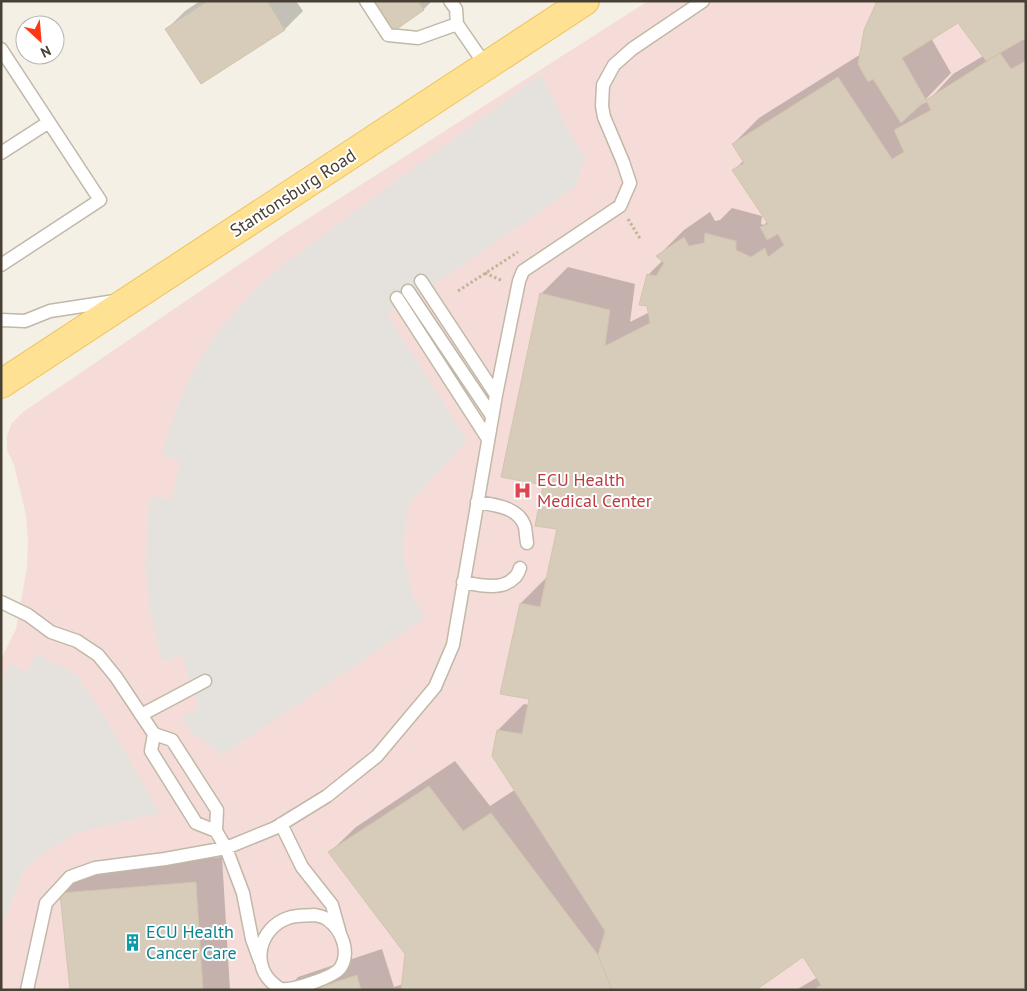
<svg xmlns="http://www.w3.org/2000/svg" width="1027" height="991" font-family="'PT Sans',sans-serif">
  <rect width="100%" height="100%" fill="#f4f0e6"/>
  <path fill="#f6dcd8" d="M648,1H1026V990H1V659L16,629L27,567L28,541L26,515L14,465L7,450V436L12,423L23,412L284,234Z"/>
  <path fill="#e5e2de" d="M541,74L568,130L585,158L575,187L444,278L387,314L467,440L408,505L403,548L404,557L413,597L425,618L223,755L191,732L182,717L199,708L182,656L162,661L149,608L146,563L149,497L172,499L180,461L161,454L175,412L197,363L218,331L255,289L285,263Z
    M35,654L68,669L79,678L102,712L160,813L76,833L46,852L24,870L1,930V680L11,664L28,672Z"/>
  <path fill="#0003" fill-rule="evenodd" d="M200,1H296L303,11L285,29H167L185,11Z
    M376,1H432L423,10Z
    M879,1H1026V990H796L818,977L804,955L754,990H286L298,977L382,949L394,987L403,984L407,954L330,852L356,827L455,761L490,806L516,789L498,730L524,704L529,705L530,698L502,693L521,603L547,577L558,528L545,484L502,476L542,293L568,267L635,284L630,322L650,312L648,275L663,260L658,256L684,230L710,212L715,221L720,220L732,208L762,216L761,224L764,225L768,221L734,170L744,160L733,144L759,118L861,54ZM958,22L983,56L953,74L928,101L920,105L951,73L931,38Z
    M222,857L230,990H72L61,894L87,868Z"/>
  <path fill="#d7ccba" stroke="#d2c4ad" d="M208,1H267L285,30L201,84L165,29Z
    M374,1H418L424,10L394,31Z
    M877,1H1024L1026,4V38L986,61L958,23L902,58L926,100L901,123L873,79L868,82L858,64L864,30Z
    M1000,53L1011,69L1026,61V990H813L821,985L803,957L756,990H612L598,955L605,931L492,756L497,730L522,734L529,699L500,694L520,603L540,607L557,529L535,526L543,485L501,477L540,293L610,310L605,346L650,323L647,306L639,305L647,274L656,276L664,263L656,256L684,237L689,246L704,243L705,233L736,241V250L751,257L765,248L768,257L784,245L778,234L767,240L760,227L768,224L732,170L744,163L732,144L838,77L892,159L904,152L894,130L931,110L926,100Z
    M429,786L463,831L491,813L598,955L612,990H401L405,954L328,852Z
    M196,882L203,990H70L60,893Z
    M357,975L361,990H312L314,989Z"/>
  <g fill="none" stroke-linecap="round" stroke-linejoin="round">
    <defs>
      <path id="lane" d="M366,1L388,35L418,38L457,24
        M450,1L456,9L457,24L486,66
        M1,49L100,200L1,265
        M1,153L49,122
        M421,281L496,395
        M408,291L492,416
        M397,298L488,439
        M1,320L25,321L50,311L115,301
        M477,502C495,505 519,507 525,527C526,532 526,538 527,543
        M463,582C478,585 502,591 514,578C517,576 519,571 520,568
        M1,602L28,615L51,632L77,641L98,655L116,677L154,734L172,740L217,810L216,831L226,848L243,893L252,939L260,961
        M141,715L205,681
        M154,734L151,751L196,823L216,831
        M281,824L302,867L332,905L339,930
        M314,915C319,916 325,917 328,920C342,930 350,952 341,967C335,977 292,991 281,989C279,988 277,987 275,985C250,966 259,928 288,918C296,915 306,916 314,915Z
        M27,990L46,903L70,877L95,868L165,859L226,848L275,828L327,796L377,756L435,687L453,645L496,395L519,281L523,271L620,206L630,183L623,162L604,117L602,106L603,85L614,65L632,49L703,1"/>
      <path id="primary" d="M1,384L585,1"/>
    </defs>
    <use href="#lane" stroke="#c1b8a7" stroke-width="15"/>
    <use href="#primary" stroke="#eec35a" stroke-width="30"/>
    <path stroke="#c4b497" stroke-width="3" stroke-dasharray="2.5 2.5" stroke-linecap="butt" d="M628,219L641,240
      M485,273L503,281
      M458,291L518,252"/>
    <use href="#lane" stroke="#fff" stroke-width="12"/>
    <use href="#primary" stroke="#ffe194" stroke-width="28"/>
  </g>
  <defs>
    <symbol id="hospital-bare" viewBox="-9 -9 18 18"><path d="M-5-5h3v3.5h4V-5h3V5h-3V1.5h-4V5h-3Z" fill="#e0444e" stroke="#fff" stroke-width="2.5" paint-order="stroke"/></symbol>
    <symbol id="building-bare" viewBox="-9 -9 18 18"><path d="M-4-6H4V6H1V3H-1V6H-4ZM-2.5-4.3h1.7v1.8h-1.7ZM.8-4.3h1.7v1.8H.8ZM-2.5-1h1.7V.8h-1.7ZM.8-1h1.7V.8H.8Z" fill="#0f9aa8" stroke="#fff" stroke-width="2.5" paint-order="stroke"/></symbol>
  </defs>
  <g fill-rule="evenodd">
    <use href="#hospital-bare" x="510" y="478" width="25" height="25"/>
    <use href="#building-bare" x="120" y="930" width="25" height="25"/>
  </g>
  <g text-anchor="middle" stroke-width="4" stroke-linejoin="round" paint-order="stroke">
    <g font-size="18" fill="#484034" stroke="#fff">
      <text transform="translate(293 193) rotate(-33)" y="6">Stantonsburg Road</text>
    </g>
    <g font-size="18" fill="#be3a42" stroke="#fff" text-anchor="start">
      <text x="537" y="486">ECU Health<tspan x="537" dy="21">Medical Center</tspan></text>
    </g>
    <g font-size="18" fill="#0d838f" stroke="#fff" text-anchor="start">
      <text x="146" y="938">ECU Health<tspan x="146" dy="21">Cancer Care</tspan></text>
    </g>
  </g>
  <rect width="1027" height="991" fill="none" stroke="#484034" stroke-width="5"/>
  <g transform="translate(40 40) rotate(154)"><circle r="24" fill="#ffffff" stroke="#b6b3ae"/>
  <path d="M0-4L9 19L0 12L-9 19Z" fill="#ff3712"/>
  <text y="-8" font-size="14" font-weight="bold" text-anchor="middle" fill="#484034">N</text>
  </g>
</svg>
